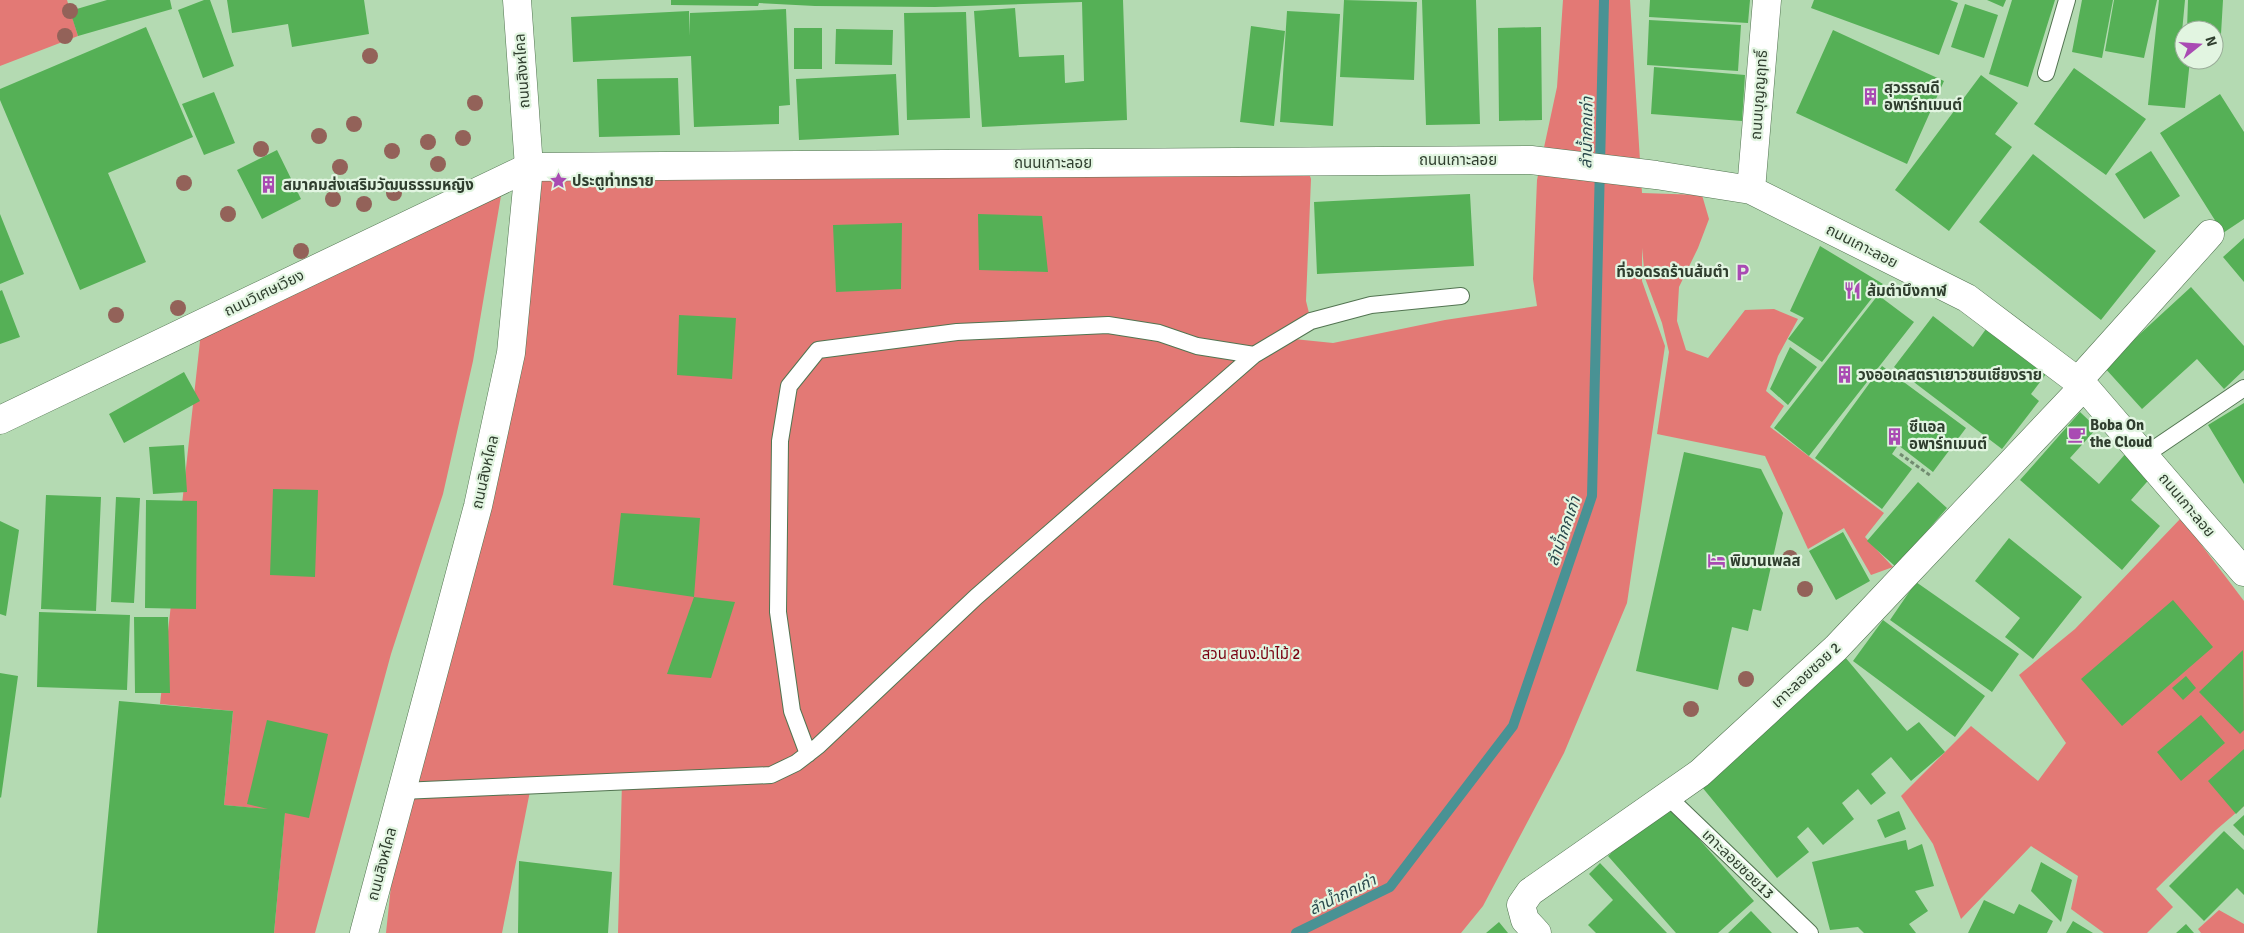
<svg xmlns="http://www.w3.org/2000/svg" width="2244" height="933" font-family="Signika,'Noto Sans Thai',sans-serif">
  <rect width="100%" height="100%" fill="#b4dab2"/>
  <path fill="#e37975" d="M0,0H67L78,36L0,66Z
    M1563,0H1630L1642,193L1702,195L1709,219L1698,248L1679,287L1677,321L1686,350L1708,358L1745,310L1774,309L1798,319L1778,356L1766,391L1784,406L1770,427L1884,513L1865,537L1893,567L1871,575L1844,528L1808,549L1765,456L1657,434L1669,352L1662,323L1645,278L1642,248V281L1665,346L1627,603L1564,753L1483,906L1461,933H618L622,782L531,786L502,933H386L401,791L511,353L529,167L1305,161L1311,179L1306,301L1311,321L1284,338L1333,343L1445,320L1537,306L1533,279L1537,180L1557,87Z
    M504,178L473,361L443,494L391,654L315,933H274L285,811L224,805L233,711L160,704L202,323Z
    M2181,518L2244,601V806L2216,830L2156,889L2173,907L2147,933H2104L2071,909L2078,876L2031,846L1961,919L1933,844L1901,796L1971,726L2038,781L2066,743L2019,675L2075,629Z
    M2219,910L2244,924V933H2201L2198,929Z"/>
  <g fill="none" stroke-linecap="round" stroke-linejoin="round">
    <path stroke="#499294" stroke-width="10" d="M1296,933L1390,887L1513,726L1592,496L1604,0"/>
  </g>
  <path fill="#55b056" d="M107,0H170L172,9L78,36L70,11Z
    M204,0H210L234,66L203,78L178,10Z
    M227,0H364L369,34L292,47L288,24L232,33Z
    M671,0H1123L1127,120L982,127L974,11L1015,8L1019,57L1064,55L1065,83L1084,81L1082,2L935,7L815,6L759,3L758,6L671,5Z
    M1344,0L1417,2L1414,80L1340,77Z
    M1422,0H1476L1480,124L1426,125Z
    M1650,0H1750L1748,23L1649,17Z
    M1814,0H1950L1958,3L1939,55L1811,8Z
    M1987,0H2006L2003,7Z
    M2012,0H2055L2028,87L1989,74Z
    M2082,0H2113L2102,58L2072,52Z
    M2114,0H2157L2144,58L2105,51Z
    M2159,0H2185L2180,53L2184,54V60H2190L2185,108L2148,105Z
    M2188,0H2223L2220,51H2214V30H2187Z
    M1965,4L1998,15L1984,58L1951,47Z
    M786,9L790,105L779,106V124L694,127L691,56L573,62L571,17L689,11L690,36V13Z
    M1287,11L1340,14L1333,126L1280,122Z
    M966,12L970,118L907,120L904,13Z
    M1649,20L1741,25L1738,71L1647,65Z
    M1251,26L1285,31L1274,126L1240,122Z
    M146,27L193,137L108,173L146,262L80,290L0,100V89Z
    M1541,27L1542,120L1499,121L1498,28Z
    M794,28H822V69H794Z
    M836,29L893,30L892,65L835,64Z
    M1833,30L1944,81L1907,164L1796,113Z
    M1654,67L1745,75L1742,121L1651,114Z
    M2074,68L2146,119L2106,175L2034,124Z
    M896,74L899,135L799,140L796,79Z
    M1981,75L2018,103L1995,134L2012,147L1949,231L1895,190Z
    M678,78L680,135L599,137L597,79Z
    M214,92L235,143L204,155L182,104Z
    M2220,94L2244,132V219L2223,233L2160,133Z
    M277,150L301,199L262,219L237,170Z
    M2151,151L2180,196L2144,219L2115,174Z
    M2033,154L2156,251L2101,320L1979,222Z
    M1470,194L1474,266L1317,274L1314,202Z
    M0,214L24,274L0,284Z
    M978,214L1042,216L1048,272L979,270Z
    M902,223L901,289L836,292L833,225Z
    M2244,238V282L2223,257Z
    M1820,246L1883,284L1822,362L1788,339L1804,318L1790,311Z
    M2191,287L2244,346V370L2224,389L2197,359L2142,409L2104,367Z
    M2,290L20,337L0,344V291Z
    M1878,295L1914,322L1809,456L1774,428Z
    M679,315L736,318L732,379L677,375Z
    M1933,316L1973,347L1986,329L2046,374L2031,394L2039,401L2002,449L1894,367Z
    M1790,347L1817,367L1788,405L1770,389Z
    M1882,366L1966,428L1933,472L1898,445L1892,454L1912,469L1882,509L1815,458Z
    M184,372L200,401L124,443L109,414Z
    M2244,403V484L2208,425Z
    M2080,412L2097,428L2070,458L2099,484L2127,452L2153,475L2131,500L2160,526L2122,570L2020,480Z
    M184,445L187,492L153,494L149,447Z
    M1684,452L1761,469L1783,513L1761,611L1753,609L1748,631L1732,627L1718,690L1636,671Z
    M1918,482L1947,508L1896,567L1867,541Z
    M273,489L318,490L315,577L270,575Z
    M46,495L101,497L96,611L41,609Z
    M116,497L140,498L134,603L111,602Z
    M146,500L197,501L196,609L145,608Z
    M621,513L700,518L694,597L735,602L711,678L667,674L694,597L613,585Z
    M0,521L19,530L6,616L0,614Z
    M1843,532L1870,581L1836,600L1809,551Z
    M2009,538L2082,597L2033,659L2005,637L2020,618L1975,581Z
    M1916,582L2019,654L1992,692L1890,620Z
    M2173,600L2213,647L2122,726L2081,679Z
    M39,612L130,615L127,690L37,687Z
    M134,617H168L170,693H135Z
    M1883,620L1985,696L1955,737L1853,661Z
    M2243,650L2244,730L2240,734L2199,692Z
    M1845,657L1907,731L1919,722L1945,752L1911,781L1891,757L1871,774L1886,793L1871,805L1858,789L1842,803L1854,819L1823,845L1808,827L1797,837L1809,852L1777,878L1697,781Z
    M0,673L18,676L1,798L0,797Z
    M2186,676L2196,688L2183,700L2172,688Z
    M119,701L233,711L224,805L268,809L247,804L267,720L328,734L309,818L285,813L274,933H97Z
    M2201,715L2225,743L2181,781L2157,752Z
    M2244,749V806L2236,814L2208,781Z
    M1667,803L1754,901L1718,933H1676L1608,856Z
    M1899,811L1906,829L1885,838L1877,820Z
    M2244,815V836L2233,825Z
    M2224,831L2244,850V895L2237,888L2204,921L2169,886Z
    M1906,840L1908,850L1922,844L1934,886L1915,891L1928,911L1909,924L1916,933H1864L1858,927L1830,930L1812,862Z
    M519,861L612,872L608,933H518Z
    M2041,862L2072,880L2061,922L2031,891Z
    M1600,863L1667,933H1596L1588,925L1613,900L1589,874Z
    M1984,900L2014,914L2019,904L2053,921L2047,933H1968Z
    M1751,911L1772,933H1728Z
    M2073,921L2093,933H2066Z
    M1499,922L1508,933H1486Z
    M2186,924L2194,933H2176Z"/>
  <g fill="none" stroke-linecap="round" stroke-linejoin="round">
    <defs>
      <path id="service" d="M2046,73L2067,0
        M2145,455L2244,388
        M808,754L792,711L778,612L780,441L789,386L818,350L957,332L1108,325L1159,333L1197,346L1254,355
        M401,791L771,775L796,763L818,746L976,597L1254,355L1311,321L1371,305L1461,296
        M1666,795L1810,933"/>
      <path id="minor" d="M1751,190L1767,0
        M2077,382L2210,234
        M0,420L529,167L1531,160L1656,175L1751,190L1967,298L2084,386L2244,572
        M1537,933L1525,920L1521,905L1530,892L1700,773L1836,648L2084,386"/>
      <path id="secondary" d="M364,933L478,506L511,353L529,167L517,0"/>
    </defs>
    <use href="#service" stroke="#527451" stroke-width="18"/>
    <use href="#minor" stroke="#527451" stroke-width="29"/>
    <use href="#secondary" stroke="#527451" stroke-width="29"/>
    <path stroke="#718c70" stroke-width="3" stroke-dasharray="4 2.5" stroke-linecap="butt" d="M1900,454L1931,476"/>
    <use href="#service" stroke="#fff" stroke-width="16"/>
    <use href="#minor" stroke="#fff" stroke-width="28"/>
    <use href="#secondary" stroke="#fff" stroke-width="28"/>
  </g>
  <g fill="#936259">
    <circle cx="70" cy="11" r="8"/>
    <circle cx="65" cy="36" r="8"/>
    <circle cx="370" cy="56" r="8"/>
    <circle cx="475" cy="103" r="8"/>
    <circle cx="354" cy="124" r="8"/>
    <circle cx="319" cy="136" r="8"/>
    <circle cx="463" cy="138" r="8"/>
    <circle cx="428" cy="142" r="8"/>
    <circle cx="261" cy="149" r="8"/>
    <circle cx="392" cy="151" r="8"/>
    <circle cx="438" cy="164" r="8"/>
    <circle cx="340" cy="167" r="8"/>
    <circle cx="184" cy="183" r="8"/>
    <circle cx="394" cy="193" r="8"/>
    <circle cx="333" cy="199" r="8"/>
    <circle cx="364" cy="204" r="8"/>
    <circle cx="228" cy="214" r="8"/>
    <circle cx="301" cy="251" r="8"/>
    <circle cx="178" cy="308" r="8"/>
    <circle cx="116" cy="315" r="8"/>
    <circle cx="1790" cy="558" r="8"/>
    <circle cx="1805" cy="589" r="8"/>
    <circle cx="1746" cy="679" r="8"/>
    <circle cx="1691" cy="709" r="8"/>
  </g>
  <defs>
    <symbol id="building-bare" viewBox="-9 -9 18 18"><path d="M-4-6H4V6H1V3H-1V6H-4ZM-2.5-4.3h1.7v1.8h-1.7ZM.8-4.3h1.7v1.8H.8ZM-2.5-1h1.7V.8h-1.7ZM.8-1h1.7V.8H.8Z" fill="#a94bb3" stroke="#e2f5e1" stroke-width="2.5" paint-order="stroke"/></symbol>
    <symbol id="sight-bare" viewBox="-9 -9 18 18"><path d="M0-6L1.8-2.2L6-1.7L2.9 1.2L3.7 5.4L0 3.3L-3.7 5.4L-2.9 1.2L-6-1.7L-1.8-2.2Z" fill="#a94bb3" stroke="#e2f5e1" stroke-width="2.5" paint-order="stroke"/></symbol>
    <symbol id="parking-bare" viewBox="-9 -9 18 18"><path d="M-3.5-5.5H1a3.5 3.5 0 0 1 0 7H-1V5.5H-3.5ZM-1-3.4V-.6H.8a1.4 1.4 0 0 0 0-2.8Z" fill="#a94bb3" stroke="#e2f5e1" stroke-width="2.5" paint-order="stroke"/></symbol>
    <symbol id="restaurant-bare" viewBox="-9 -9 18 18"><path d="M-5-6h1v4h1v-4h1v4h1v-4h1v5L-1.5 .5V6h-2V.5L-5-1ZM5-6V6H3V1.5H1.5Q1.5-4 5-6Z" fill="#a94bb3" stroke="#e2f5e1" stroke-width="2.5" paint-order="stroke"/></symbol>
    <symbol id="cafe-bare" viewBox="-9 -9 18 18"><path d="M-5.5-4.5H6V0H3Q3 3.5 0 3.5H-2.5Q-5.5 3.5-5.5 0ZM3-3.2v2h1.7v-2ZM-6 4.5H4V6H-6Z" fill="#a94bb3" stroke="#e2f5e1" stroke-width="2.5" paint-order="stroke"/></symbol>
    <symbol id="hotel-bare" viewBox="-9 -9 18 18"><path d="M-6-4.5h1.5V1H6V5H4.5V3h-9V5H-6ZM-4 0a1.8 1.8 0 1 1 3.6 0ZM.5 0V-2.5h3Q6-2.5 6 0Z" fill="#a94bb3" stroke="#e2f5e1" stroke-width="2.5" paint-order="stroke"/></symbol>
  </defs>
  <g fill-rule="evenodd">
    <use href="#building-bare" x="1858" y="84" width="25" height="25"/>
    <use href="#sight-bare" x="546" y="168" width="25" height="25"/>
    <use href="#building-bare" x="256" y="172" width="25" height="25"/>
    <use href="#parking-bare" x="1730" y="260" width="25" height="25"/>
    <use href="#restaurant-bare" x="1840" y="278" width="25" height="25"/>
    <use href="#building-bare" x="1832" y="362" width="25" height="25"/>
    <use href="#cafe-bare" x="2064" y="422" width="25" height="25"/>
    <use href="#building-bare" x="1882" y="424" width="25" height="25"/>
    <use href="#hotel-bare" x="1704" y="548" width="25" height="25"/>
  </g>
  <g text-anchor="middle" stroke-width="4.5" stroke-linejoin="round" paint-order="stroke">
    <g font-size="15" fill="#2f3e2e" stroke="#e2f5e1">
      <text transform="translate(522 71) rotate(-94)" y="5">ถนนสิงหไคล</text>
      <text transform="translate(1759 95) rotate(-86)" y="5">ถนนบุญญฤทธิ์</text>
      <text x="1458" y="165">ถนนเกาะลอย</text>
      <text x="1053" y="168">ถนนเกาะลอย</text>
      <text transform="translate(1862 246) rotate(27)" y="5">ถนนเกาะลอย</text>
      <text transform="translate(264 293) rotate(-26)" y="5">ถนนวิเศษเวียง</text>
      <text transform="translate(485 472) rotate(-77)" y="5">ถนนสิงหไคล</text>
      <text transform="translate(2187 505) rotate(50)" y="5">ถนนเกาะลอย</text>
      <text transform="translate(1806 675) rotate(-43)" y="5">เกาะลอยซอย 2</text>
      <text transform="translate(382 864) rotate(-75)" y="5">ถนนสิงหไคล</text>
      <text transform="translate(1738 864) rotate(44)" y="5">เกาะลอยซอย13</text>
    </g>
    <g font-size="15" font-weight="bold" fill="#2f3e2e" stroke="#e2f5e1" text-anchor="start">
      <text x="1884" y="93">สุวรรณดี<tspan x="1884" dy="17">อพาร์ทเมนต์</tspan></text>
      <text x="572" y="186">ประตูท่าทราย</text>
      <text x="283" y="190">สมาคมส่งเสริมวัฒนธรรมหญิง</text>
      <text x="1729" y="277" text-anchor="end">ที่จอดรถร้านส้มตำ</text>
      <text x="1867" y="296">ส้มตำบึงกาฬ</text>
      <text x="1858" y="380">วงออเคสตราเยาวชนเชียงราย</text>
      <text x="2090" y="430">Boba On<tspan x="2090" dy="17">the Cloud</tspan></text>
      <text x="1909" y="432">ซีแอล<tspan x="1909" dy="17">อพาร์ทเมนต์</tspan></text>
      <text x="1730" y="566">พิมานเพลส</text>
    </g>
    <g font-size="15" fill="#780010" stroke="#e2f5e1">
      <text x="1251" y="659">สวน สนง.ป่าไม้ 2</text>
    </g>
    <g font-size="16" font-style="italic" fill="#29484b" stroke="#e2f5e1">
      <text transform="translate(1586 133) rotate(-89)" y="6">ลำน้ำกกเก่า</text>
      <text transform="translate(1563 531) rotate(-71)" y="6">ลำน้ำกกเก่า</text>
      <text transform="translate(1342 894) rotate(-26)" y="6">ลำน้ำกกเก่า</text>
    </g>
  </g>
  <g transform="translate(2199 45) rotate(73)"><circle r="24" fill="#e2f5e1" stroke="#9aac99"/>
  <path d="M0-4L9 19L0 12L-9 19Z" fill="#a94bb3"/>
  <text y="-8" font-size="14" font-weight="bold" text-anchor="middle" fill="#2f3e2e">N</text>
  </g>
</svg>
